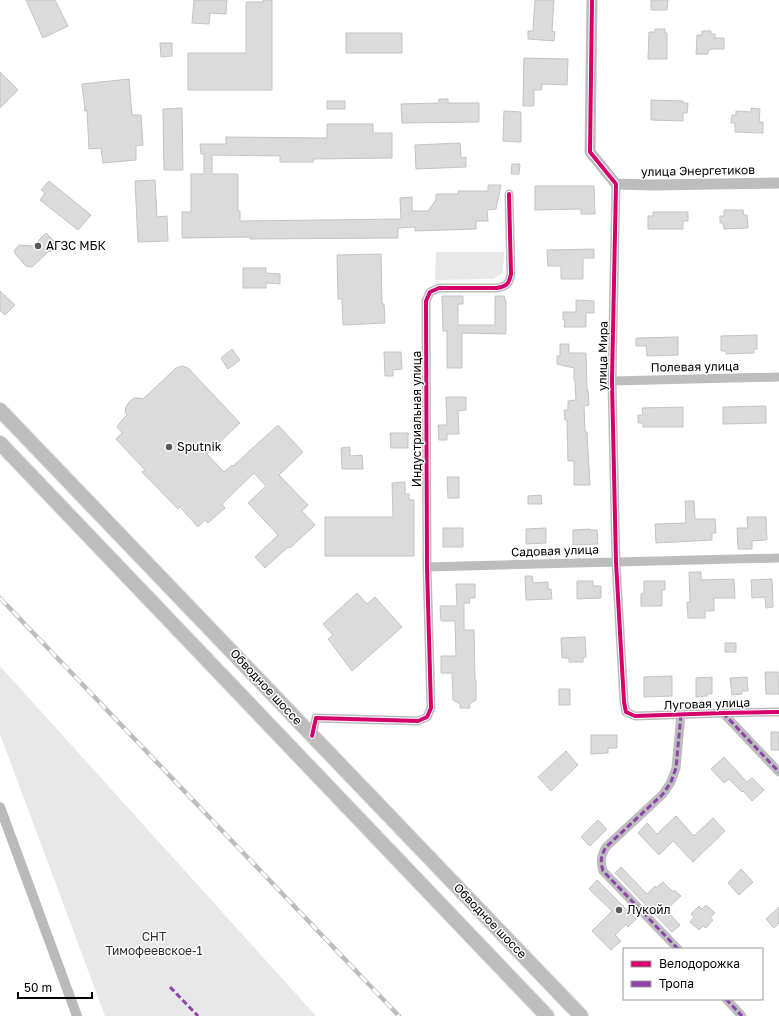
<svg xmlns="http://www.w3.org/2000/svg" width="779" height="1016" font-family="'Golos Text',sans-serif">
  <rect width="100%" height="100%" fill="#fff"/>
  <path fill="#e8e8e8" d="M436,252H504L503,273L493,279L435,280Z
    M0,666L316,1016H105L0,734Z"/>
  <g fill="none" stroke-linecap="round" stroke-linejoin="round">
    <path stroke="#bababa" stroke-width="10" d="M0,807L77,1016"/>
  </g>
  <path fill="#dbdbdb" stroke="#c3c3c3" d="M26,0H55L68,26L43,38Z
    M194,0H227L226,14L210,13L209,24L192,23Z
    M263,0H272V90H188V53H246V2H263Z
    M535,0H554L552,31L555,32L554,41L528,39V31H533Z
    M651,0H668L667,10H651Z
    M655,29H665V33H667V59H648L649,32H655Z
    M702,31H711V34H715V38H724V49H710V50H708V54H696L697,35H702Z
    M346,33H402V53H346Z
    M160,43H172V56L161,57Z
    M524,58L568,59L567,85L542,84L541,90H534V106H523Z
    M0,72L18,90L0,108Z
    M129,79L132,115H141L143,145L136,146V160L103,163L101,148L89,149L87,110L85,111L82,84Z
    M439,99H448V103H479V122L402,123L401,104L439,103Z
    M651,100L683,101V103H688L687,113H683V121L651,120Z
    M327,101H345V109H327Z
    M182,108L183,170H164L163,109Z
    M751,108L760,109L759,122H763V133L735,132V123H731L732,115H736V111L751,112Z
    M504,111L521,112V142L503,141Z
    M327,124H373V133H392V158L313,159V162H280V156L212,155V174H238V211H240V221L401,219L400,198L412,197V211H428L436,200V194H458V191H488V185H501L496,209L487,210L488,221H476V229L415,231V227L398,228V238L250,239V237L182,238V212H191V174H204V154H201L200,144H226V137L327,138Z
    M460,143L461,158L466,157V167L416,169L415,145Z
    M512,164H520L519,174H511Z
    M155,180L157,217L167,216L168,241L138,242L135,181Z
    M49,181L91,215L78,230L40,200L45,193L41,190Z
    M535,186H594L595,214H581V209L535,210Z
    M724,210H743L744,215H747L748,228L724,229L723,223H720V216H724Z
    M653,212H688V221H683V229H648V216H653Z
    M46,233L57,244L50,252L49,251L32,267L26,266L16,255L14,251L19,245L33,246Z
    M594,249V258H583V279H561V266H548L547,250Z
    M381,254L382,304H384L385,323L343,325L342,299H338L337,255Z
    M243,268H266V273L280,274V284L266,283V288H243Z
    M0,291L15,305L5,315L0,311Z
    M442,296H463V304H458V325H495V296H504L506,302V334L462,333V368H447V331H443Z
    M576,300L594,301V313H586V327H564L565,320H563V312H576Z
    M757,335V349H754V353L726,354V351H721V336Z
    M678,337V355L647,356L646,346H636V338Z
    M560,344H569V353H586L587,390H588L589,405L584,406L585,432H587L590,485H574V461H568L567,420H565L564,410H568V401L576,400L575,380H574V368L557,364V356H560Z
    M232,349L240,360L228,369L221,358Z
    M384,352H401L402,369L393,370V376H385Z
    M182,366L188,368L240,423L207,454L224,472L232,465L233,466L278,425L303,452L279,475L308,505L302,511L315,525L290,548L288,547L265,568L255,557L278,535L248,503L266,486L254,473L222,504L225,508L208,523L205,520L198,527L180,507L178,509L142,472L145,470L116,439L122,433L117,427L122,420L127,415L125,411L126,407L129,402L134,398H139L143,399L176,368Z
    M446,397H466V410L458,411L459,434H447V440H439L438,425H447Z
    M766,406V423L723,424V407Z
    M683,407V427H643V423H638V415H643L642,408Z
    M390,433H408V448H391Z
    M350,447V456L362,455L363,469H342L341,448Z
    M447,477H459V498H448Z
    M405,482V494H409V500H414V556H325V517H393L392,483Z
    M541,495L542,504H528V496Z
    M685,501H694L695,519H715L716,533H712V540L656,543L655,524L686,523Z
    M747,517H766L767,540L752,541V549H738L737,528H748Z
    M443,528H463V547H443Z
    M546,528V543L526,544V529Z
    M590,529V530H597L598,544L573,545V530Z
    M689,572H701V580L734,579L735,598H714V611H705V618H688L687,602H690Z
    M525,576H532L533,583L548,582V589H551L552,599L526,600Z
    M772,579L773,607L766,608L765,597L752,598L751,580Z
    M577,581H593V586H601V598L577,599Z
    M644,581H665V590H662V606H641V594L644,593Z
    M456,584H475V598H469L470,603H464V630H474L475,680H476V700L469,704L470,708H460V704L453,700L452,673H441V656H456L455,621H441L440,606H457Z
    M357,593L367,604L375,597L402,627L352,671L328,639L333,635L323,624Z
    M585,637L586,657L583,658V662H569V658H562L561,638Z
    M725,643H736V652H725Z
    M765,672H778V676H779V694H766Z
    M672,676V696L644,697V677Z
    M712,677V694H707V696L696,697V678Z
    M747,677L748,691H742V694L732,695L730,678Z
    M559,689H570V705H559Z
    M771,732H779V750H771Z
    M591,735H617V748H608V753L591,754Z
    M566,751L578,765L551,791L538,777Z
    M724,757L747,782L752,778L764,790L752,801L743,791L742,792L729,779L724,783L711,769Z
    M676,816L694,836L713,818L725,831L693,862L673,841L659,855L638,833L647,823L657,834Z
    M598,820L607,829L590,846L581,837Z
    M621,867L647,894L655,886L656,888L663,882L673,892L674,890L681,896L666,910L680,925L672,932L615,873Z
    M741,869L753,882L739,895L728,883Z
    M597,880L636,919L628,927L626,924L615,935L621,941L611,950L592,931L612,911L589,889Z
    M706,905L715,913L710,918L713,920L706,928L703,926L699,930L690,922L694,917L691,914L699,906L702,909Z
    M779,907V923L774,928L766,919Z"/>
  <g fill="none" stroke-linecap="round" stroke-linejoin="round">
    <defs>
      <path id="primary" d="M0,410L581,1016
        M0,443L547,1016"/>
    </defs>
    <use href="#primary" stroke="#dbdbdb" stroke-width="16"/>
    <path stroke="#bdbdbd" stroke-width="9" d="M616,184L612,381L616,562L624,702L626,712L635,716L723,713L779,712
      M612,381L779,377
      M427,567L616,562L779,558
      M723,713L779,772
      M312,736L316,718L418,721L427,717L431,708L427,567L426,301L430,292L439,288H497C507,286 509,284 511,274L509,194
      M678,949L603,871C600,861 601,856 606,847L663,794L671,782L676,768L681,714
      M726,999L742,1016"/>
    <path stroke="#bdbdbd" stroke-width="11" d="M592,0L590,152L616,184L651,185L779,183"/>
    <use href="#primary" stroke="#bdbdbd" stroke-width="14"/>
    <defs>
      <path id="rail" d="M0,598L399,1016"/>
    </defs>
    <use href="#rail" stroke="#bdbdbd" stroke-width="4.5"/>
    <use href="#rail" stroke="#fff" stroke-width="3" stroke-dasharray="9" stroke-linecap="butt"/>
    <path stroke="#8e44ad" stroke-width="3" stroke-dasharray="6 3" stroke-linecap="butt" d="M723,713L779,772
      M678,949L603,871C600,861 601,856 606,847L663,794L671,782L676,768L681,714
      M170,987L198,1016
      M726,999L742,1016"/>
    <defs>
      <path id="cycleway" d="M592,0L590,152L616,184L612,381L616,562L624,702L626,712L635,716L723,713L779,712
        M312,736L316,718L418,721L427,717L431,708L427,567L426,301L430,292L439,288H497C507,286 509,284 511,274L509,194"/>
    </defs>
    <use href="#cycleway" stroke="#fff" stroke-width="6"/>
    <use href="#cycleway" stroke="#d6006c" stroke-width="4"/>
  </g>
  <g fill="#595959" stroke="#fff" stroke-width="1.5">
    <circle cx="38" cy="246" r="4"/>
    <circle cx="169" cy="447" r="4"/>
    <circle cx="619" cy="910" r="4"/>
  </g>
  <g text-anchor="middle" stroke-width="3" stroke-linejoin="round" paint-order="stroke">
    <g font-size="12" fill="#000" stroke="#fff">
      <text transform="translate(698 171) rotate(-1)" y="4">улица Энергетиков</text>
      <text transform="translate(603 356) rotate(-89)" y="4">улица Мира</text>
      <text transform="translate(695 367) rotate(-1)" y="4">Полевая улица</text>
      <text transform="translate(417 419) rotate(-90)" y="4">Индустриальная улица</text>
      <text transform="translate(555 551) rotate(-2)" y="4">Садовая улица</text>
      <text transform="translate(266 687) rotate(47)" y="4">Обводное шоссе</text>
      <text transform="translate(707 704) rotate(-2)" y="4">Луговая улица</text>
      <text transform="translate(490 921) rotate(46)" y="4">Обводное шоссе</text>
    </g>
    <g font-size="12" fill="#000" stroke="#fff" text-anchor="start">
      <text x="46" y="250">АГЗС МБК</text>
      <text x="177" y="451">Sputnik</text>
      <text x="627" y="914">Лукойл</text>
    </g>
    <g font-size="12" fill="#2c2c2c" stroke="#fff">
      <text x="154" y="941">СНТ<tspan x="154" dy="14">Тимофеевское-1</tspan></text>
    </g>
  </g>
  <rect x="623" y="948" width="140" height="52" fill="#ffffff" stroke="#999999"/>
  <rect x="631" y="961" width="20" height="6" fill="#d6006c" stroke="#999999"/>
  <text x="659" y="968" font-size="12" fill="#000000">Велодорожка</text>
  <rect x="631" y="981" width="20" height="6" fill="#8e44ad" stroke="#999999"/>
  <text x="659" y="988" font-size="12" fill="#000000">Тропа</text>
  <path d="M18 992v6h74v-6" fill="none" stroke="#000000" stroke-width="2"/>
  <text x="24" y="992" font-size="12" fill="#000000" stroke="#ffffff" stroke-width="3" paint-order="stroke">50 m</text>
</svg>
